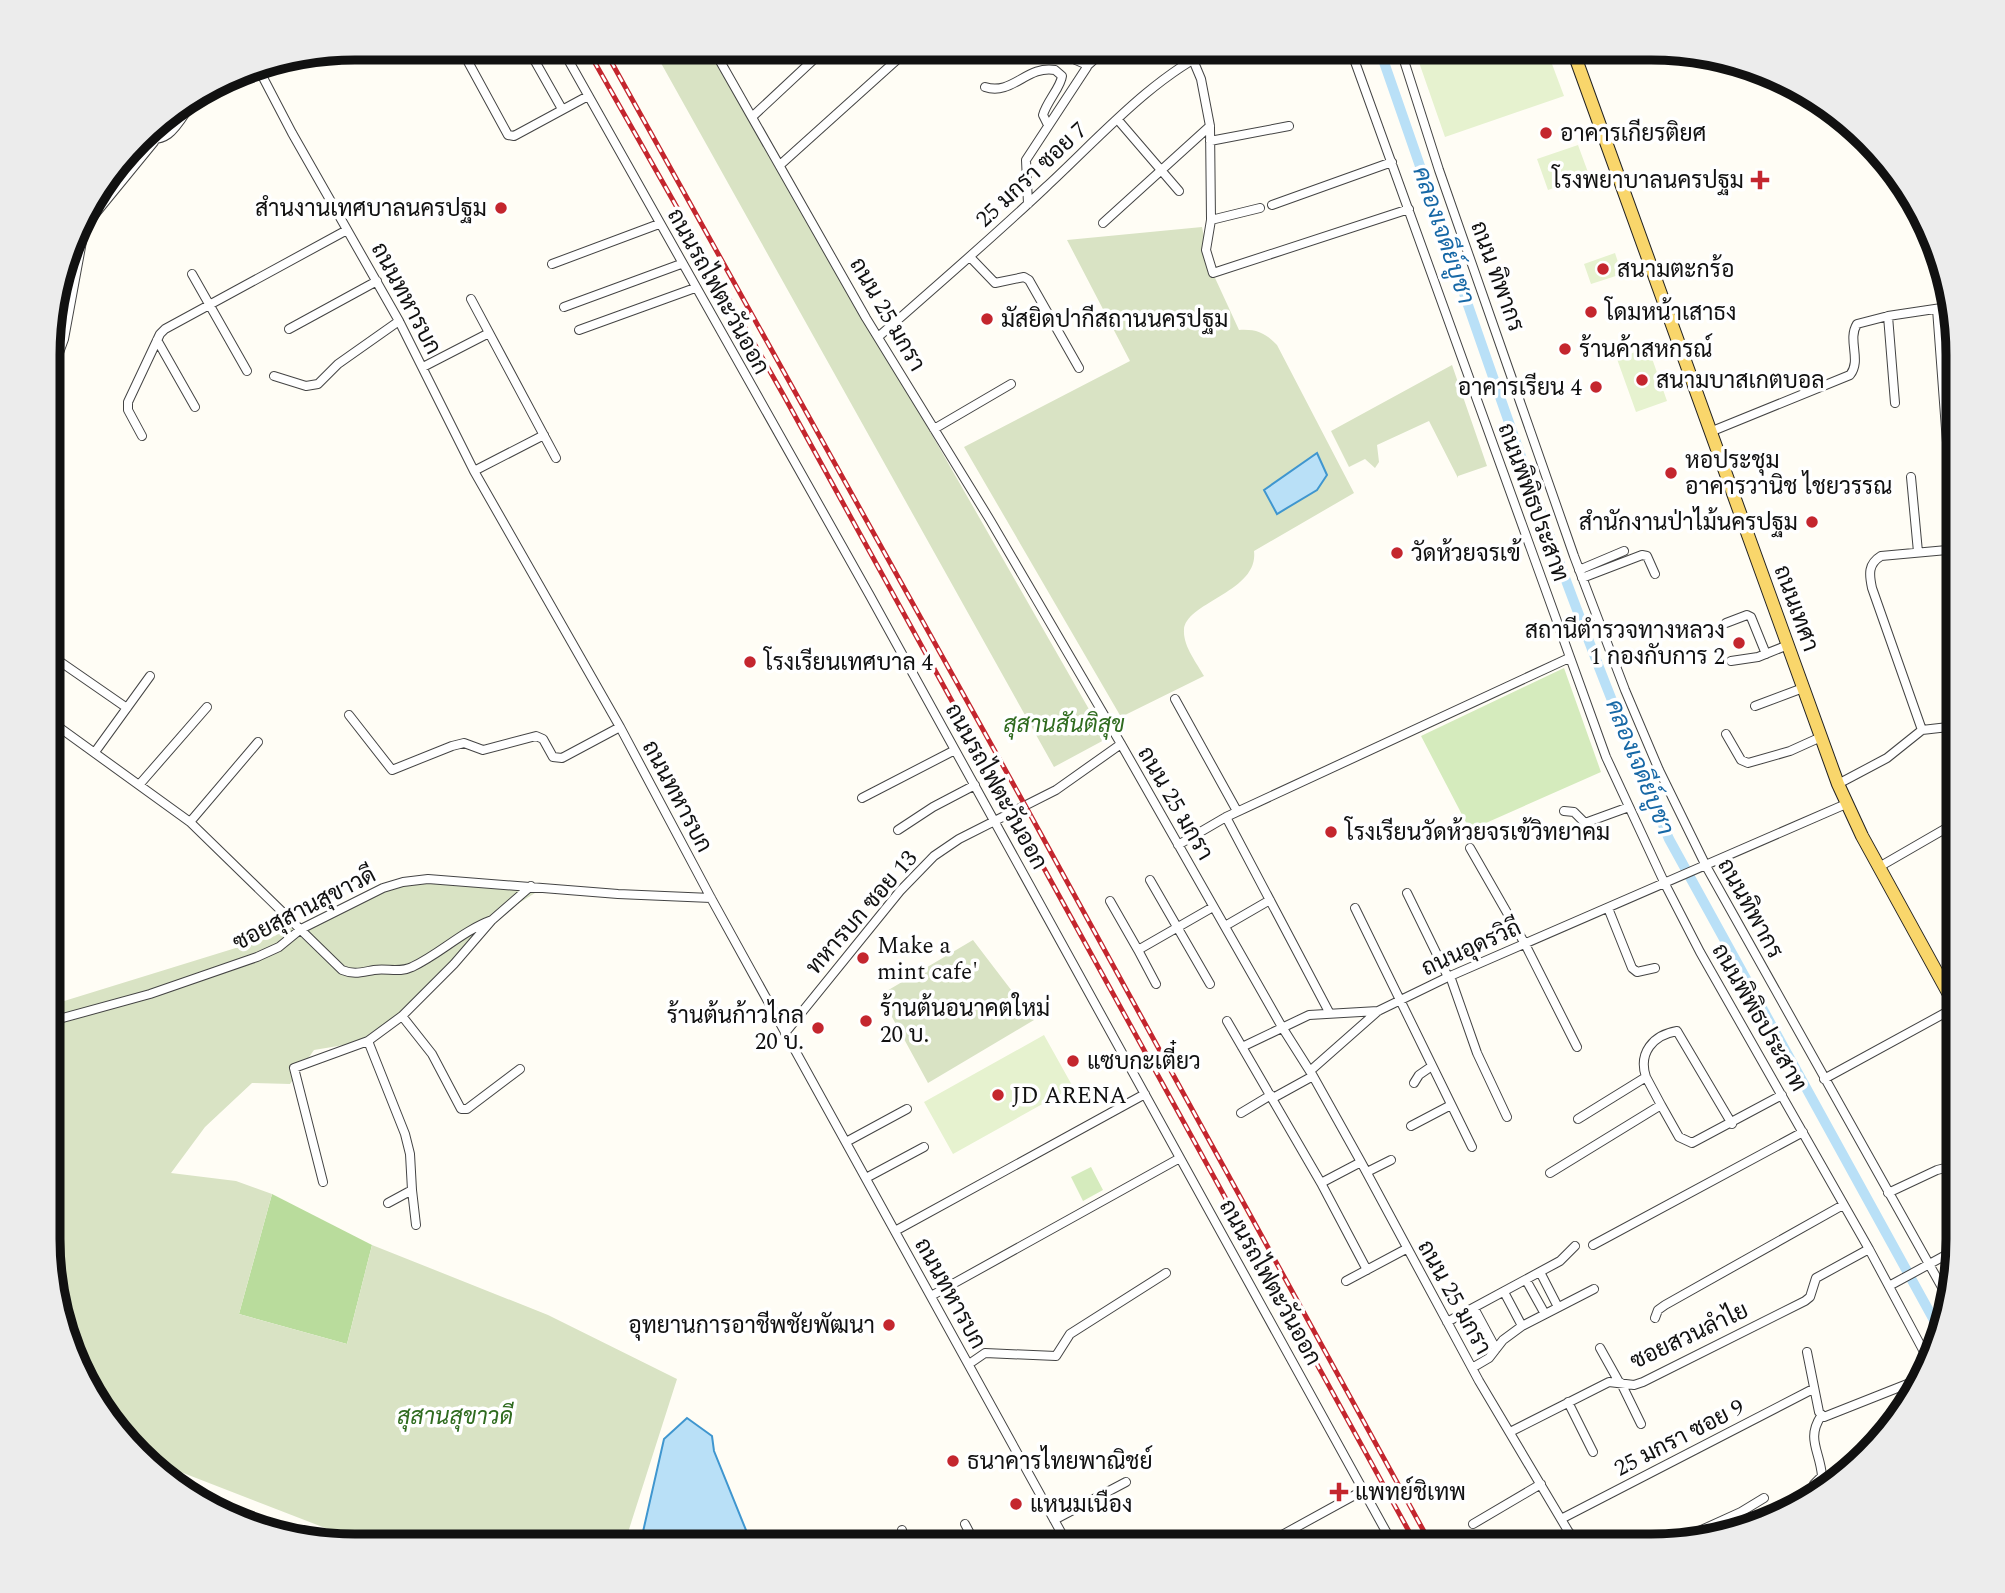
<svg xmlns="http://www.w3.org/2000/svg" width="2005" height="1593" font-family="Spectral,Sarabun,serif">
  <rect width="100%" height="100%" fill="#fffdf5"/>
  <path fill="#d5ebbd" d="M1564,668L1601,772L1470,830L1421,736Z
    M1091,1167L1103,1190L1083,1201L1071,1177Z"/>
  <path fill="#b9dc9c" d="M272,1194L372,1245L347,1344L239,1314Z"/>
  <path fill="#d9e3c4" d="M652,47H710L1106,739L1054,767Z
    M1202,227L1210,267L1239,330C1257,329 1265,333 1277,345L1354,493L1254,551C1259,592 1185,602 1184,630C1183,646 1197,663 1204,676L1121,717L964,447L1130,361L1067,240Z
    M1452,365L1487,466L1458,476V478L1429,421L1377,445L1379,462L1375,468L1365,459L1349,467L1331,431Z
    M462,881L535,893L492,920L411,1004L368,1041L314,1050L290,1084L252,1083L205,1127L171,1173L236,1181L272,1194L239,1314L347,1344L372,1245L548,1315L677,1379L624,1545H369L142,1457L79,1375L48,1259V1006L275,936L288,926L299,933L403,882Z
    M973,940L1034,1020L928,1083L880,995Z"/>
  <path fill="#e6f2cf" d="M1414,48H1546L1564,96L1445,137Z
    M1578,145L1589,175L1548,190L1537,159Z
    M1615,253L1622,274L1591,284L1584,264Z
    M1648,347L1667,401L1636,412L1617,359Z
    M1044,1035L1073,1087L953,1154L924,1102Z"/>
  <path fill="#b9e0f7" stroke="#3f96cf" stroke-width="2" d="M1317,453L1327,475L1317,490L1277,514L1264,490Z
    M687,1418L712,1436L714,1451L752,1545H640L664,1439Z"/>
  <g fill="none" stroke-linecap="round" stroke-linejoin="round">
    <path stroke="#b9e0f7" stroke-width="10" d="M1379,48C1472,313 1558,581 1669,839L1940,1331"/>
    <defs>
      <path id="street" d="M460,47L508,135L514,136L588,96
        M527,47L562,109
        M561,47L869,594L1394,1546
        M712,47L866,318L990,520L1121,744L1282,1027L1313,1076L1361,1162L1479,1381L1577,1546
        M1188,48L1201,79L1210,126L1211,220L1206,250L1213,273L1409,209
        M1350,48L1606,757L1665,884L1700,952L1869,1249L1930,1363
        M1400,48L1439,170L1574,556L1625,690L1659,770L1706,866L1948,1298
        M256,64L292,133L399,321L474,471L620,727L711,898L1068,1545
        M1087,66L1107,48
        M985,87C1012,96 1027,65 1055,70L1062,76C1061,87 1047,101 1043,115L1048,125
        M752,117L827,47
        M1118,120L1179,191
        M141,137C171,147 179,120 195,99
        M1210,141L1289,126
        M780,165L910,48
        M1028,204L1026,160L1087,67L1085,64L1048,48
        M1272,205L1392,162
        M1211,220L1260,208
        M1103,223L1210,126
        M970,257L995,283L1024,277L1029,280L1079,368
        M552,264L659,224
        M192,274L247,371
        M471,299L556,458
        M564,307L681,264
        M1937,309L1955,549
        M1888,316L1895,403
        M289,329L377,281
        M579,330L695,288
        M878,337C934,288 991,239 1046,187C1097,140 1152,77 1215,48
        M157,340L195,407
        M423,367L489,333
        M274,376L306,386L318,384L338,364L399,321
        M50,377L64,339L83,236L91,219L154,142
        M934,429L1011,384
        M1710,432L1850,375C1862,360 1847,340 1857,324L1888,316L1948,307
        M142,436L128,410V402L160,334L165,329L347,230
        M474,471L544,435
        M1911,477L1918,552
        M1579,570L1624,551
        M1582,578L1642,555L1647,556L1655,574
        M1726,623L1747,615L1751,617L1766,654
        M49,654L127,708
        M1731,661L1758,657L1788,645
        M1175,699L1237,811
        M1755,706L1803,688
        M349,715L392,770L452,746L464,743L483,750L536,736L543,739L553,757L562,758L620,727
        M49,720L190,822L342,970C354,975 362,972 374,970C387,968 400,973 412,967C440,954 462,931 492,920
        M1922,730L1872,588C1869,574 1868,564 1881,556L1958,549
        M1922,730L1957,726
        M1726,734L1741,760L1748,763L1790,751L1821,737
        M95,752L150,676
        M1838,784L1887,758L1922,730
        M139,785L207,707
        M862,798L955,750
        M1564,811L1574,812L1585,823L1629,807
        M190,822L258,742
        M898,830L933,807L975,785
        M1178,845L1226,817
        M1470,848L1525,944L1577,1047
        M1879,867L1957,822
        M1150,880L1210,984
        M1407,893L1448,977
        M1110,901L1138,950
        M1355,908L1472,1147
        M1608,908L1632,968L1637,972L1655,968
        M1225,926L1270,900
        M1450,976L1477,1053L1507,1117
        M1156,984L1138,950L1213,907
        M1329,1012L1226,817L1569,658
        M402,1016L432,1054L461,1109H467L520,1069
        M1227,1021L1321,1183L1367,1270
        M48,1022L150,994L257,957L279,947L301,929L383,888L403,882L428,879L618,894L711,898
        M785,1033L900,891L934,856L959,839L1056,790L1121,744
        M368,1041L405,1134L410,1154L412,1190L388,1203
        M1242,1047L1309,1015L1378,1011
        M1310,1071L1378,1011L1448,977L1846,804
        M1646,1077C1638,1053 1653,1035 1677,1031L1732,1124
        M1824,1079L1956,1007
        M1414,1083L1419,1075L1432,1066
        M1273,1098L1313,1076
        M1241,1113L1271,1095
        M1578,1119L1646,1077L1661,1105
        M1411,1126L1451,1105
        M846,1142L907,1109
        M1367,1172L1391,1160
        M1550,1173L1661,1105L1679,1137L1692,1143L1782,1095
        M866,1178L924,1147
        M323,1182L294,1068L368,1041L402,1016L454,964L492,920L531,886
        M1321,1183L1361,1162
        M412,1190L416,1225
        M1888,1193L1937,1170L1957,1165
        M895,1231L1145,1094
        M1593,1245L1803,1132
        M1540,1272L1558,1307
        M1526,1280L1545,1314
        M1346,1281L1406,1249
        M1889,1286L1957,1249
        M1504,1292L1522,1326
        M931,1296L1180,1158
        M1474,1308L1496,1349
        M1655,1318L1658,1310L1665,1305L1843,1205
        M1447,1322L1560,1261L1575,1246
        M1600,1348L1619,1382
        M1807,1352L1819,1412L1824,1417L1920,1379
        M969,1364L985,1353L1056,1356L1070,1334L1166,1273
        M1472,1368L1489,1358L1503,1340L1522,1326L1594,1289
        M1621,1383L1641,1424
        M1568,1402L1593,1452
        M1510,1432L1609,1382L1634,1385L1643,1382L1805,1301L1810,1297L1816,1278L1869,1249
        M1813,1490L1814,1484L1822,1476C1820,1451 1806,1439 1821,1416
        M1561,1519L1813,1389
        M1054,1520L1126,1482
        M965,1524L976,1545
        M1473,1524L1541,1484
        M902,1530L906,1545
        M1677,1541L1741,1512L1764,1498
        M857,1543V1545
        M1262,1546L1364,1490
        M1552,1546L1569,1532"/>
      <path id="primary" d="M1572,48L1838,784L1862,836L1957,1009"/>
    </defs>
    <use href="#street" stroke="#444" stroke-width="10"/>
    <use href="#primary" stroke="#222" stroke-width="14"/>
    <use href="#street" stroke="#fff" stroke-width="8"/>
    <use href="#primary" stroke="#f9d66b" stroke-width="12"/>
    <defs>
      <path id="rail" d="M586,47L784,396L1417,1546
        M603,47L1026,807L1432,1546"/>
    </defs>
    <use href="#rail" stroke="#c4262e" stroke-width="5"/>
    <use href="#rail" stroke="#fff" stroke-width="2.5" stroke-dasharray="8" stroke-linecap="butt"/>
  </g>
  <g fill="#c4262e" stroke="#fff" stroke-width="2.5">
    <circle cx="1546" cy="133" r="7"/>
    <path d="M1756.5 169.5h7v7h7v7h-7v7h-7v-7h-7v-7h7z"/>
    <circle cx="501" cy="208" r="7"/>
    <circle cx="1603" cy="269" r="7"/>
    <circle cx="1591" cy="312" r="7"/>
    <circle cx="987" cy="319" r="7"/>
    <circle cx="1565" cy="349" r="7"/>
    <circle cx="1642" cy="380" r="7"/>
    <circle cx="1596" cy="387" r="7"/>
    <circle cx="1671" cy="473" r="7"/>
    <circle cx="1812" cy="522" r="7"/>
    <circle cx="1397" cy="553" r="7"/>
    <circle cx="1739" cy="643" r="7"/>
    <circle cx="750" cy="662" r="7"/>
    <circle cx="1331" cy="832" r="7"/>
    <circle cx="863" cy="958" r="7"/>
    <circle cx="866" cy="1021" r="7"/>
    <circle cx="818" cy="1028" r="7"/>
    <circle cx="1073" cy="1061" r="7"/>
    <circle cx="998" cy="1095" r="7"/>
    <circle cx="889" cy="1325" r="7"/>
    <circle cx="953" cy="1461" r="7"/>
    <path d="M1335.5 1481.5h7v7h7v7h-7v7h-7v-7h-7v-7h7z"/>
    <circle cx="1016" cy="1504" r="7"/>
  </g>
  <g text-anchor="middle" stroke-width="7" stroke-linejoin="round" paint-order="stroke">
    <g font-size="23" fill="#111" stroke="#fff" text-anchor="start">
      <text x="1560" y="141">อาคารเกียรติยศ</text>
      <text x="1744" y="188" text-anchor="end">โรงพยาบาลนครปฐม</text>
      <text x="487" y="216" text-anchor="end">สำนงานเทศบาลนครปฐม</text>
      <text x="1617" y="277">สนามตะกร้อ</text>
      <text x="1605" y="320">โดมหน้าเสาธง</text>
      <text x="1001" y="327">มัสยิดปากีสถานนครปฐม</text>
      <text x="1579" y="357">ร้านค้าสหกรณ์</text>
      <text x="1656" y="388">สนามบาสเกตบอล</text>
      <text x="1582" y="395" text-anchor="end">อาคารเรียน 4</text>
      <text x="1685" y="468">หอประชุม<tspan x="1685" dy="26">อาคารวานิช ไชยวรรณ</tspan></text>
      <text x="1798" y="530" text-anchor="end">สำนักงานป่าไม้นครปฐม</text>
      <text x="1411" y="561">วัดห้วยจรเข้</text>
      <text x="1725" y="638" text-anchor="end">สถานีตำรวจทางหลวง<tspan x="1725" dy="26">1 กองกับการ 2</tspan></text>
      <text x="764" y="670">โรงเรียนเทศบาล 4</text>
      <text x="1345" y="840">โรงเรียนวัดห้วยจรเข้วิทยาคม</text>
      <text x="877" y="953">Make a<tspan x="877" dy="26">mint cafe'</tspan></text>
      <text x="880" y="1016">ร้านต้นอนาคตใหม่<tspan x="880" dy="26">20 บ.</tspan></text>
      <text x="804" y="1023" text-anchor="end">ร้านต้นก้าวไกล<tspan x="804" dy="26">20 บ.</tspan></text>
      <text x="1087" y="1069">แซบกะเตี๋ยว</text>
      <text x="1012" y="1103">JD ARENA</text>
      <text x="875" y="1333" text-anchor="end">อุทยานการอาชีพชัยพัฒนา</text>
      <text x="967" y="1469">ธนาคารไทยพาณิชย์</text>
      <text x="1355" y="1500">แพทย์ชิเทพ</text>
      <text x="1030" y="1512">แหนมเนือง</text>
    </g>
    <g font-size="23" fill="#111" stroke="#fff">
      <text transform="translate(1031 174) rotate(-43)" y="8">25 มกรา ซอย 7</text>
      <text transform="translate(1498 276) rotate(70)" y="8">ถนน ทิพากร</text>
      <text transform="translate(719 291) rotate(61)" y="8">ถนนรถไฟตะวันออก</text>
      <text transform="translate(407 298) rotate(62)" y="8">ถนนทหารบก</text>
      <text transform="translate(888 314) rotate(60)" y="8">ถนน 25 มกรา</text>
      <text transform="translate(1534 502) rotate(70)" y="8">ถนนพิพิธประสาท</text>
      <text transform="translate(1797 608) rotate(70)" y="8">ถนนเทศา</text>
      <text transform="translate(997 786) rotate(61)" y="8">ถนนรถไฟตะวันออก</text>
      <text transform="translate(678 796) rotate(62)" y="8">ถนนทหารบก</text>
      <text transform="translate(1176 803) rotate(60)" y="8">ถนน 25 มกรา</text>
      <text transform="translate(304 908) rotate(-27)" y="8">ซอยสุสานสุขาวดี</text>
      <text transform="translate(1751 908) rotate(61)" y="8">ถนนทิพากร</text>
      <text transform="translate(861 912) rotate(-49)" y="8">ทหารบก ซอย 13</text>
      <text transform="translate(1471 947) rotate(-24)" y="8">ถนนอุดรวิถี</text>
      <text transform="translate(1760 1017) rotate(60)" y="8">ถนนพิพิธประสาท</text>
      <text transform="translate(1271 1282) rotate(61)" y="8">ถนนรถไฟตะวันออก</text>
      <text transform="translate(951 1293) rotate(61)" y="8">ถนนทหารบก</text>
      <text transform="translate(1455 1297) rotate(61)" y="8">ถนน 25 มกรา</text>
      <text transform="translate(1689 1335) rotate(-25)" y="8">ซอยสวนลำไย</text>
      <text transform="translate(1679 1437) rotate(-27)" y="8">25 มกรา ซอย 9</text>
    </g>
    <g font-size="23" font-style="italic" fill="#2f6b1f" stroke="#fff">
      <text x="1064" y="732">สุสานสันติสุข</text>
      <text x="455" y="1424">สุสานสุขาวดี</text>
    </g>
    <g font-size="24" font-style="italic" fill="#1768a6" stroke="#fff">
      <text transform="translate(1444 235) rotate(71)" y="8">คลองเจดีย์บูชา</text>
      <text transform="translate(1640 767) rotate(68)" y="8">คลองเจดีย์บูชา</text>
    </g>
  </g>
  <path d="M0 0H2005V1593H0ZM355 60H1651A295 295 0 0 1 1946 355V1239A295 295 0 0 1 1651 1534H355A295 295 0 0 1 60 1239V355A295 295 0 0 1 355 60Z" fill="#ececec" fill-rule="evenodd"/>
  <path fill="none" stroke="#111" stroke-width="9" d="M355 60H1651A295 295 0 0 1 1946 355V1239A295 295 0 0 1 1651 1534H355A295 295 0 0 1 60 1239V355A295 295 0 0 1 355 60Z"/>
</svg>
